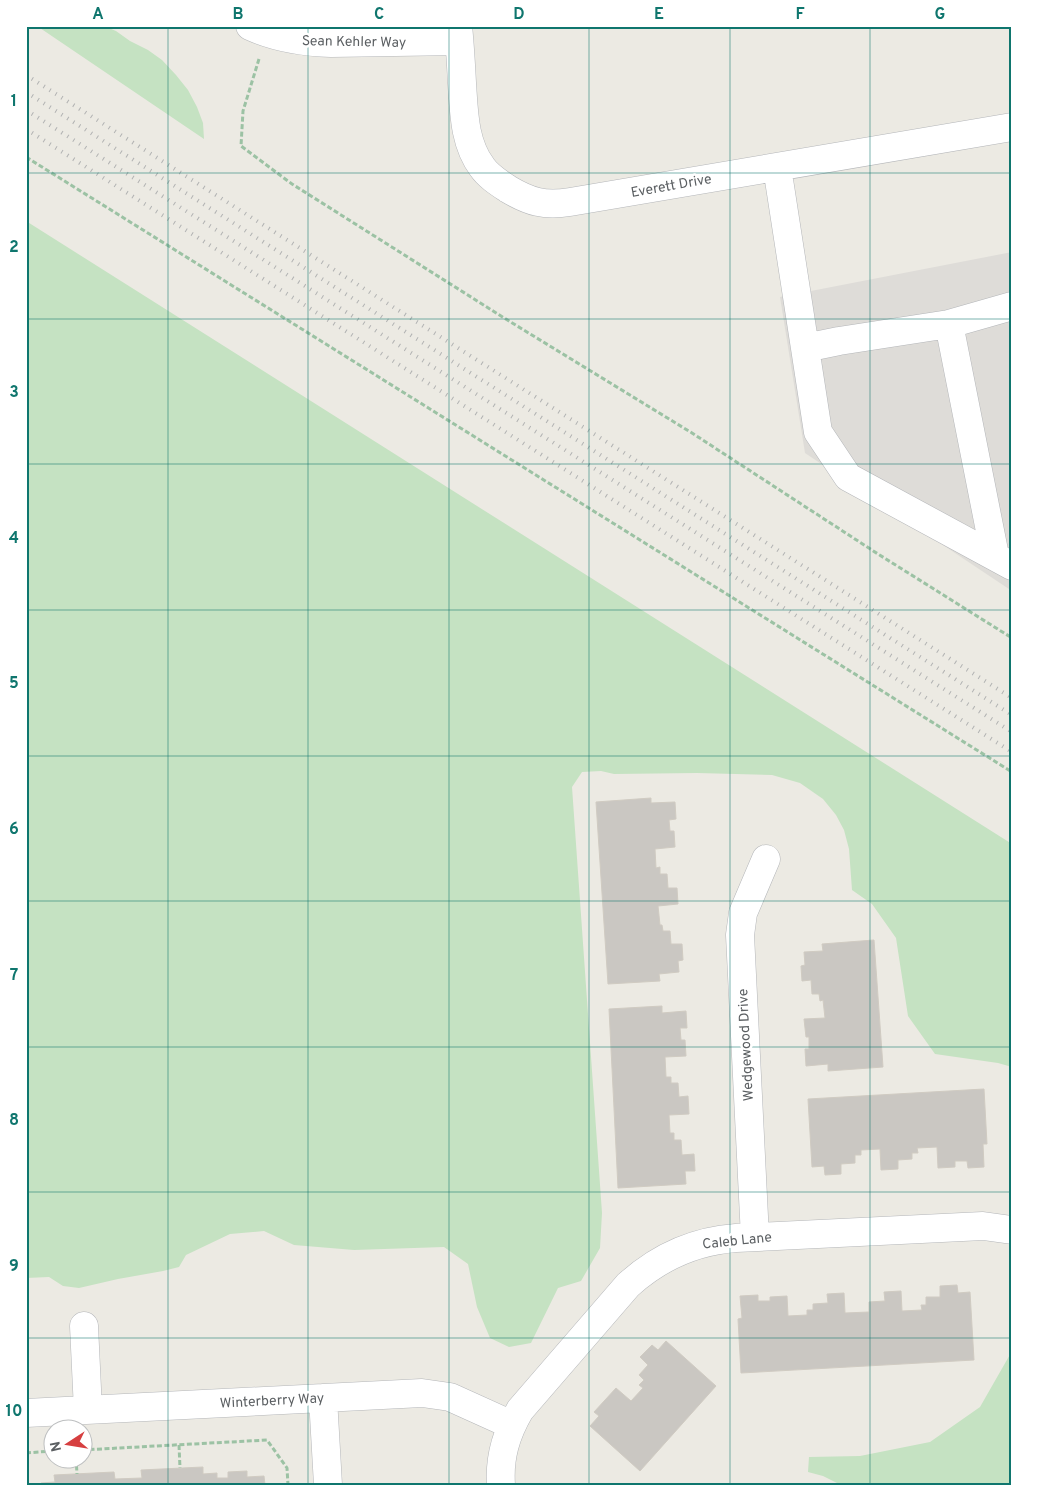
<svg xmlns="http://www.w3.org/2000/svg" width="1038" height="1511" font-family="Overpass,sans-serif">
  <rect width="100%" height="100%" fill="#eceae3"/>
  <path fill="#dedcd8" d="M1012,252V591L805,453L780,297Z"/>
  <path fill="#c5e2c2" d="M37,26H104L116,31L130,41L148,50L162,60L176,75L188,90L197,107L203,123L204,139Z
    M26,221L1012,844V1067L998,1063L935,1054L908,1016L896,938L872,904L852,890L849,849L844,830L836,815L823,799L800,783L772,775L697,773L614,774L601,771L582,772L572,787L602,1213L600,1248L581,1281L558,1288L531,1343L509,1347L490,1338L477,1307L468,1264L444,1247L354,1250L294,1245L264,1231L230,1234L186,1255L179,1267L163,1271L118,1279L79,1288L63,1286L49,1277L26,1278Z
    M1012,1351V1485H841L823,1476L808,1472L809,1457L860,1456L930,1442L980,1407Z"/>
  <path fill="#cac7c2" stroke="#d0cbc2" d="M651,798V803L675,802L676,819L669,820L670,831H674L675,847L655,849L656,868L660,867V874H667L668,888H677L678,904L658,906L660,925H662L663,931H670L671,944H682L683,960L678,961L679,972L659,974L660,981L608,984L596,802Z
    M874,940L883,1067L828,1071V1064L806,1066L805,1049H809V1037H806L804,1019L825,1018L823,1000L820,1001L819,994H812L811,980L802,981L801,966L805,965L804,952L823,951L822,944Z
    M662,1006V1013L686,1011L687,1028H680L681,1040H685L686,1056L665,1057L666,1077H671V1083H678L679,1097L688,1096L689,1114L669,1115L670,1133H674V1140H681L682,1155L694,1154L695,1171H685L686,1184L618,1188L609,1009Z
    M984,1089L987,1144H983L984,1167L968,1168L967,1161H955V1167L938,1168L937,1147L917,1148L918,1153H912V1159L898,1160V1169L881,1170L880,1149L861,1150V1155H855V1163L841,1164V1174L825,1175L824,1166L812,1167L808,1099Z
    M957,1285L958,1293L970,1292L974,1360L741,1373L738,1319L742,1318L740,1296L758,1295V1301H770V1297L787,1296L788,1316L807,1315V1310H813V1304L828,1303L827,1294L844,1293L845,1313L869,1312V1302L885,1301L884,1292L901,1291L902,1311L922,1310L921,1305H926V1297H940V1286Z
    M666,1341L716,1386L640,1471L590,1426L599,1416L594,1412L616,1388L631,1401L643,1388L639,1385L644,1380L639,1375L648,1365L640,1357L652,1345L658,1350Z
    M203,1467V1474L217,1473V1478H228V1472L247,1471V1477L264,1476L265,1485H41V1483L55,1482L54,1475L114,1472L115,1479L142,1478L141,1470Z"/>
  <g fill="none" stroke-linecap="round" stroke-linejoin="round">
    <defs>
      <path id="minor" d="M250,26C276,38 303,42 331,43L459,41
        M458,26C460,45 461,64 462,83C464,112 464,143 482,167C488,176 499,183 508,189C530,202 544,206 570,202L1012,127
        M777,167L818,432L848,477L1012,566
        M949,324L1012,306
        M805,348L839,341L949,324L995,556
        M755,1237L740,935L743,913L766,859
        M84,1326L88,1410
        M323,1398L328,1485
        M26,1413L422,1393L450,1397L512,1425
        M501,1485C499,1457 506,1434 520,1410L628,1285C659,1257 694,1241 736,1238L983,1226L1012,1230"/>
    </defs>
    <use href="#minor" stroke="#b4b6b9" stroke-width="29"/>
    <path stroke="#9cc2a4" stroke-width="3" stroke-dasharray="5 2.5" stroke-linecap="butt" d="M259,59L243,111L241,146L292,184L509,321L692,433L878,554L1012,638
      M26,157L1012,772
      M179,1445L180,1468
      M82,1450L267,1440L287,1468L288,1485
      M26,1453L52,1451
      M76,1458L77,1474"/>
    <use href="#minor" stroke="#fff" stroke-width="28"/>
    <path stroke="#b1b2b2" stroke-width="4" stroke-dasharray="1 6" stroke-linecap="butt" d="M26,75L1012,698
      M26,92L1012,715
      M26,110L1012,732
      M26,129L1012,752"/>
  </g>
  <path fill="none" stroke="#0f766e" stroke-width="1" stroke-opacity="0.55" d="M168,26V1485M308,26V1485M449,26V1485M589,26V1485M730,26V1485M870,26V1485M26,173H1012M26,319H1012M26,464H1012M26,610H1012M26,756H1012M26,901H1012M26,1047H1012M26,1192H1012M26,1338H1012"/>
  <g text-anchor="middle" stroke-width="5" stroke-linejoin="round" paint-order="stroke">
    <g font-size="14" fill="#5b5f62" stroke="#fff">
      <text transform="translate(354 41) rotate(1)" y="5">Sean Kehler Way</text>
      <text transform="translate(671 185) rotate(-10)" y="5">Everett Drive</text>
      <text transform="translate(745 1045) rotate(-93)" y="5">Wedgewood Drive</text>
      <text transform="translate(737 1240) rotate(-6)" y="5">Caleb Lane</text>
      <text transform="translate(272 1400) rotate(-3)" y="5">Winterberry Way</text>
    </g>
  </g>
  <rect width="1038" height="1511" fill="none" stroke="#ffffff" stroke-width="55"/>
  <g transform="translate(68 1444) rotate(258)"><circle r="24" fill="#ffffff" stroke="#bdbfc0"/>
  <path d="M0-4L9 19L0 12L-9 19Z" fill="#d63f40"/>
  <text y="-8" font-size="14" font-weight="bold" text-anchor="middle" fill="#5b5f62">N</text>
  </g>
  <rect x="28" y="28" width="982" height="1456" fill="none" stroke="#0f766e" stroke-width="2"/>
  <g font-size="16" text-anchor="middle" font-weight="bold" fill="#0f766e">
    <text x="98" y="19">A</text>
    <text x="238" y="19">B</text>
    <text x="379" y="19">C</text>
    <text x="519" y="19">D</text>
    <text x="659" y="19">E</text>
    <text x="800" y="19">F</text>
    <text x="940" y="19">G</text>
    <text x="14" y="106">1</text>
    <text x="14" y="252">2</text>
    <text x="14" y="397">3</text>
    <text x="14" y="543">4</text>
    <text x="14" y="688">5</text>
    <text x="14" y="834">6</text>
    <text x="14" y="980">7</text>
    <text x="14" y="1125">8</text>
    <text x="14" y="1271">9</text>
    <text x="14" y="1416">10</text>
  </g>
</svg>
